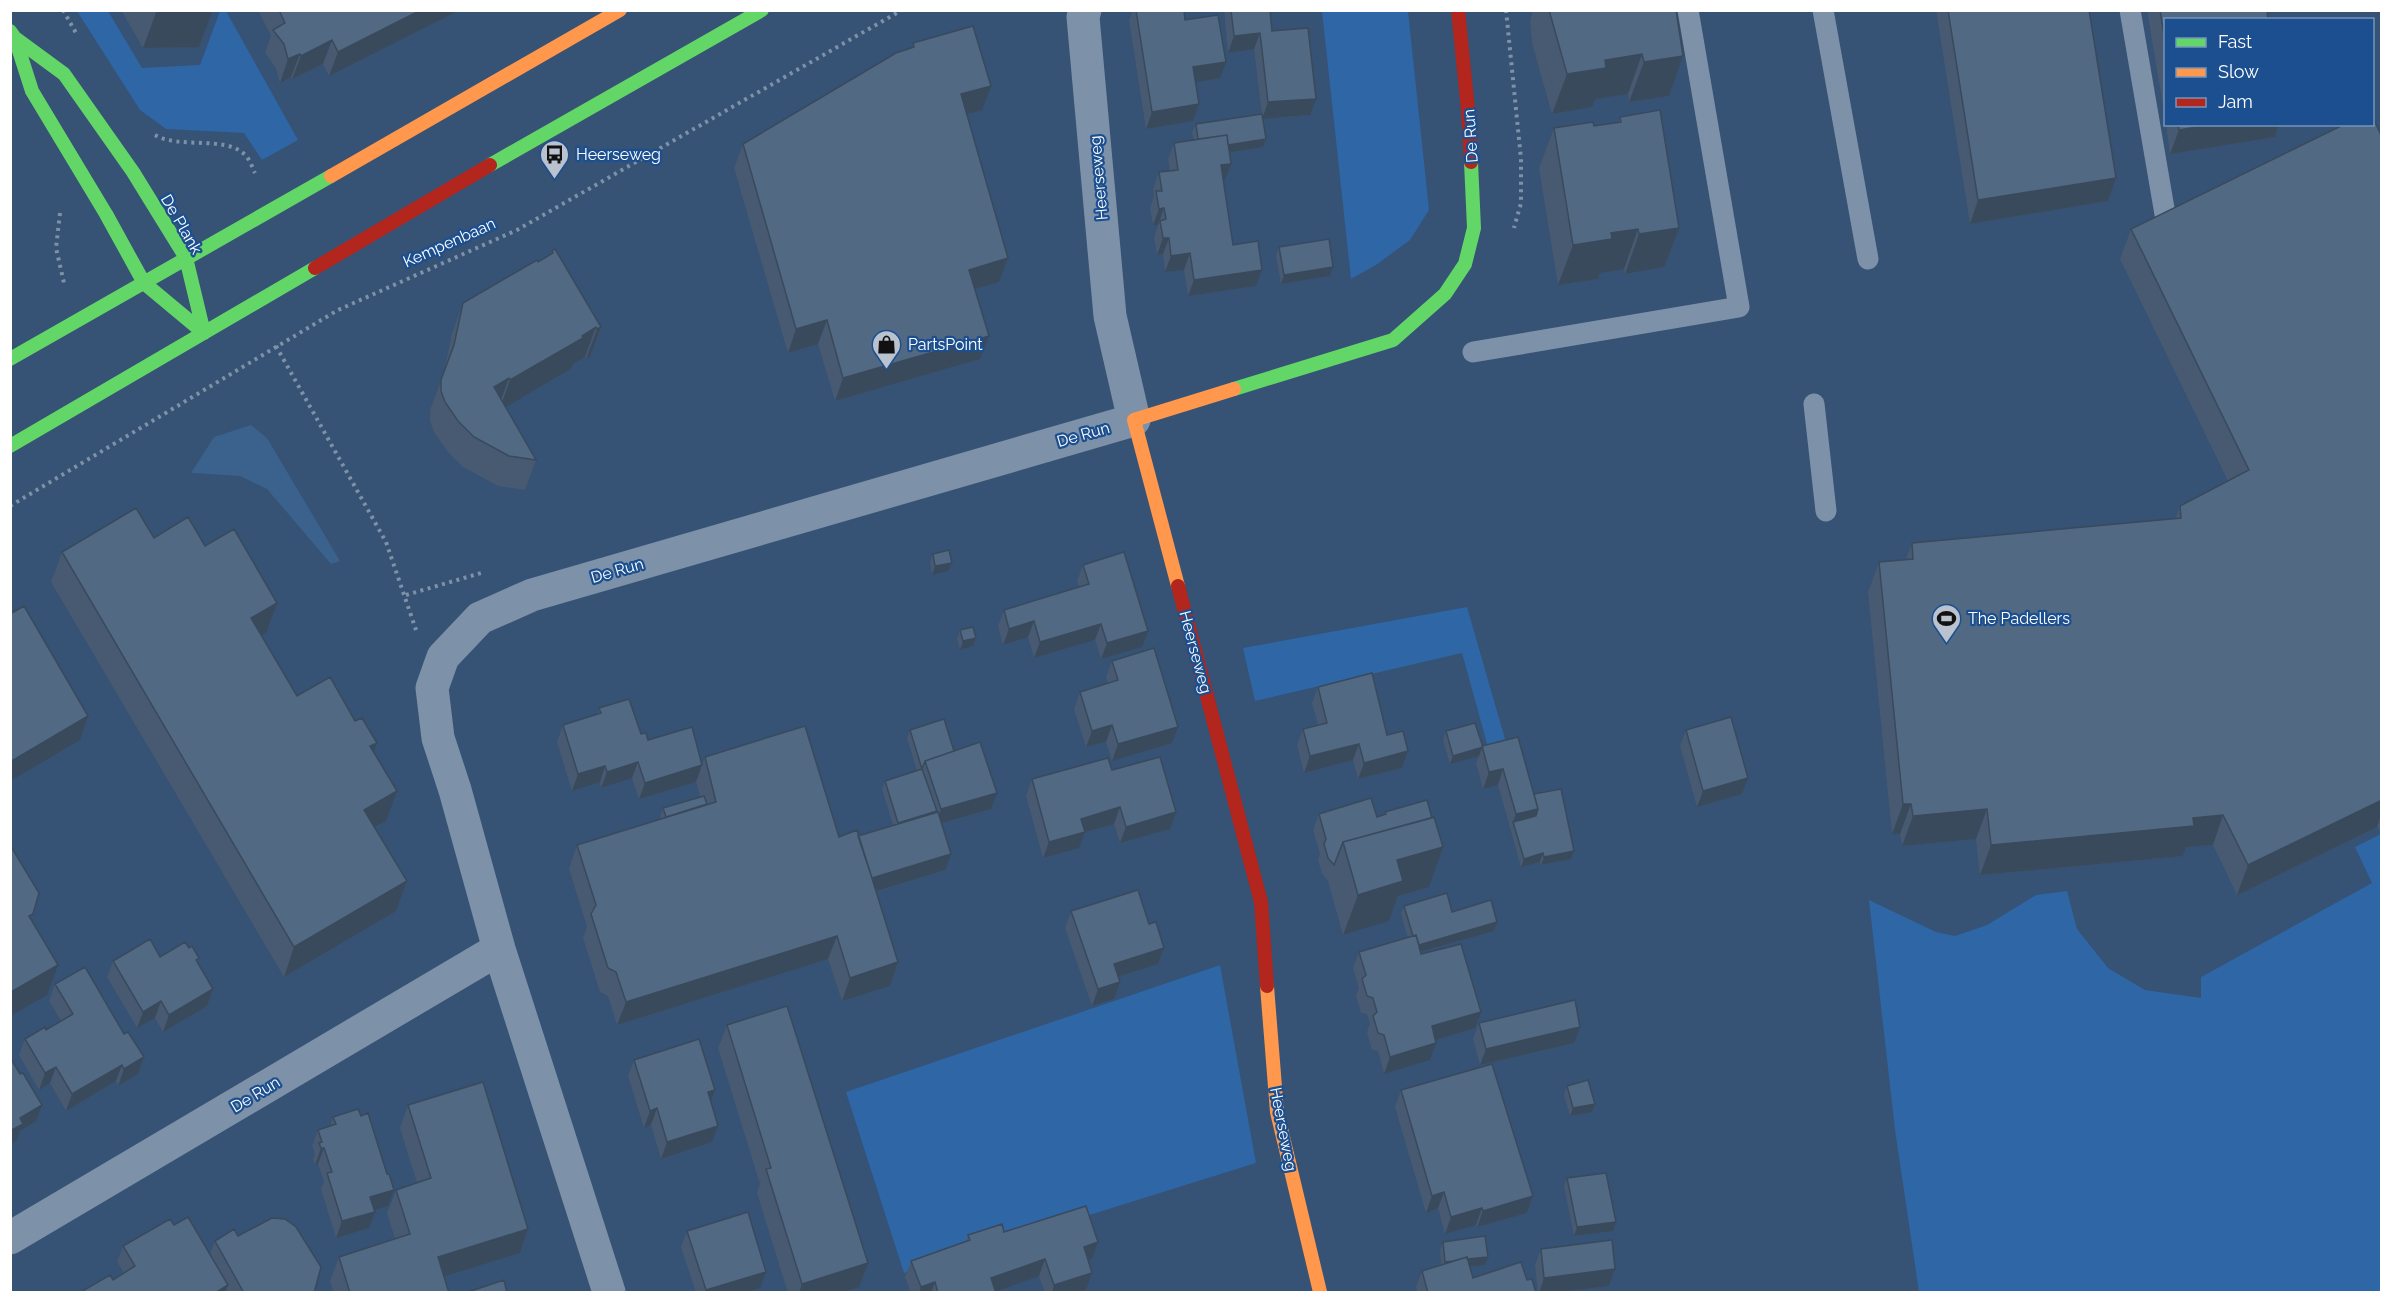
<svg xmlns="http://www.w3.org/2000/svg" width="2392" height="1303" font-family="Raleway,sans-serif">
  <rect width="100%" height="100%" fill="#365274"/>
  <path fill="#2f66a5" d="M77,11H108L142,68L200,65L220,11H226L298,140L262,160L244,133L166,129L140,110Z
    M1322,11H1408L1429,210L1410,240L1376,265L1351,279Z
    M1467,607L1509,753L1491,758L1462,653L1255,701L1243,648Z
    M2381,834V1292H1919L1895,1130L1869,900L1936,932L1955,936L1987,925L2036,895L2067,891L2077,929L2108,968L2145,990L2201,998V977L2372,883L2355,847Z
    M1220,965L1256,1163L904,1273L846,1092Z"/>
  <path fill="#3b618d" d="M251,425L267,438L340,561L331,564L267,489L240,476L191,473L214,437Z"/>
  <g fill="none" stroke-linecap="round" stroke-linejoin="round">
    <path stroke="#7d92a8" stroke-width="4" stroke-dasharray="3 4.5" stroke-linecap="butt" d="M63,10L76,33
      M1506,10L1521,159V203L1514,228
      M155,135C179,149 223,136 243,153C249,157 252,167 255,173
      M60,213L56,248L64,283
      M276,346L386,542L416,630
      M10,506L338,310L517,230L902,10
      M406,595L481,573"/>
    <path stroke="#7d92a8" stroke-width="21" d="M1823,10L1868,259
      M2130,10L2166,220
      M1473,352L1739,307L1688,10
      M1814,404L1826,511"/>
    <path stroke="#7d92a8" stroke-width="33" d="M10,1238L499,949
      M609,1292L499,949L455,790L438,738L432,688L443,657L480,618L532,595L1134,420L1110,316L1083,17L1085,10"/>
    <path stroke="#63d668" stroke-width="14" d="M10,31L15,38L32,91L106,214L144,283L204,333
      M15,38L64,74L133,172L186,258L204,333
      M490,165L762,10
      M10,359L331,176
      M1234,389L1393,340L1445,294L1465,264L1474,228L1471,162
      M10,446L315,268"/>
    <path stroke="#ff974d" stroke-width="14" d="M331,176L620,10
      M1178,586L1134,420L1234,389
      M1267,986L1277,1112L1320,1292"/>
    <path stroke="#b3261e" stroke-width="14" d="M1458,10L1468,110L1471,162
      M315,268L490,165
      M1178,586L1261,902L1267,986"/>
  </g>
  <path fill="#475a72" d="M121,10H213L199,47L143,48Z
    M258,10H460L329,76L323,64L292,79L291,77L280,83L276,68L265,53L271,36Z
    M1133,10H1184L1185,20L1220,78L1195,82L1199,104L1193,121L1146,129L1129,20Z
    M1224,10H1270L1272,31L1310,115L1263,119L1266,139L1263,147L1229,153L1231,164L1225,180L1223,181L1233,245L1262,270L1256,286L1188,296L1184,270L1165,272L1163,254L1157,255L1154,237L1158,226V225H1153L1150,208L1154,196L1153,189L1159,172L1170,171L1168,159L1174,143L1194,140L1192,132L1196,124L1262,115L1254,49L1228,53Z
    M1533,10H1676L1683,56L1669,96L1629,102L1628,94L1595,99L1592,107L1552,114L1532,43L1530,20Z
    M1936,10H2089L2116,178L2108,201L1970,224Z
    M2147,10H2267L2166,20V124Z
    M913,43L982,110L966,114L1008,258L999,282L975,289L989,336L980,359L835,401L818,344L788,353L734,168L743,144L911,48Z
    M1620,117L1664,267L1625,274L1624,269L1600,273L1598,279L1558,285L1539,168L1554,128L1594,126L1618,123Z
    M2166,124H2279L2275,137L2170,154Z
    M2382,137V831L2380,832L2377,827L2237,895L2213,845L2186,847L2183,856L1980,875L1976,839L1902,846L1900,834H1892L1868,592L1879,562L1906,559L1912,543L2175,519L2180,506L2228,481L2120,259L2131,229Z
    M1279,247L1330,276L1281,284L1276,256Z
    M552,251L601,327L590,357L586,359L585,357L573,364L572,368L505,407L536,460L525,490L498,486L463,467L447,451L434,432L430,421V410L444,373L452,333L463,303L538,262L550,255Z
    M154,538L205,546L266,633L261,636L297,696L373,752L386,821L375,828L407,881L396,911L284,977L51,582L62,552Z
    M933,554L952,563L948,571L932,575L930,563Z
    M1083,565L1142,647L1101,659L1095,640L1034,658L1028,637L1003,645L998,626L1004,610L1079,587L1077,581Z
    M960,630L976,638L973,646L960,650L957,639Z
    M1112,661L1172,743L1112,761L1106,742L1086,747L1074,709L1080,692L1108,683L1106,677Z
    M1318,687L1387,735L1408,751L1402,768L1358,779L1353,760L1304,773L1297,745L1303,729L1318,725L1312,703Z
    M599,708L648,740L696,782L639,799L632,778L601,788L600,782L572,791L557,742L563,725L597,715Z
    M910,730L954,751L991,809L942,823L945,870L876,892L898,962L890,986L842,1001L828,959L617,1025L608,996L600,992L583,938L587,927L569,869L577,845L661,819L660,817L663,808L700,797L696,781L705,757L839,837L858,836L893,825L882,789L885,781L917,771L907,738Z
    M1686,730L1748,778L1742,794L1697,807L1680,746Z
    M1446,731L1482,747L1534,794L1574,851L1571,859L1541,865L1540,862L1521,867L1498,785L1483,789L1476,763L1479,756L1450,764L1443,740Z
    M1112,770L1170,829L1120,843L1114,824L1085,832L1079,848L1043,858L1026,796L1032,779Z
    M1385,812L1429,887L1398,896L1389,921L1343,935L1328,881L1322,874L1318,860L1320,854L1313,830L1319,814L1377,817L1385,815Z
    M1404,906L1452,912L1497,922L1494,931L1421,952L1475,1028L1435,1040L1430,1060L1384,1074L1378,1051L1372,1050L1367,1032L1370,1024L1367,1014L1361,1013L1356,996L1359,988L1353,968L1359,952L1408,938L1401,914Z
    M1071,911L1149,924L1164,948L1158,964L1118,977L1114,999L1092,1006L1065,928Z
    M189,948L199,958L197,963L213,989L207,1006L163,1032L155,1018L137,1028L107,977L113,961L160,957Z
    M55,984L124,1034L144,1057L138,1074L118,1086L116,1081L66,1111L50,1083L39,1090L19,1055L25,1039L46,1030L61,1021L49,1001Z
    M1479,1023L1574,1043L1480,1065L1473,1039Z
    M727,1025L859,1287L842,1293H788L757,1193L760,1184L718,1048Z
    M634,1060L715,1090L711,1102L718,1126L712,1142L661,1159L651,1125L644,1128L628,1076Z
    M1567,1086L1595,1104L1592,1112L1570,1116L1564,1095Z
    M1401,1090L1533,1196L1527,1213L1477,1227L1476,1225L1445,1234L1438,1208L1426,1213L1395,1107Z
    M408,1105L528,1229L520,1253L444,1276L449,1293H334L330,1281L339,1257L395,1239L387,1213L396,1190L417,1183L400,1128Z
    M333,1117L388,1206L374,1210L369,1228L336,1238L321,1189L324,1182L318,1164L315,1165L313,1159L315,1154L312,1146L318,1130L330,1126Z
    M1567,1178L1613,1231L1574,1236L1564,1186Z
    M174,1225L210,1254L215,1241L238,1236L314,1293H79L113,1280L124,1273L117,1262L123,1246Z
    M687,1231L760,1288L746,1293H696L681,1247Z
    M1004,1232L1098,1242L1092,1259L1088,1260L1092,1273L1086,1290L1078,1293H1045L1039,1276L996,1291V1293H911L905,1277L911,1261L966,1242L968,1235Z
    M1443,1242L1485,1265L1470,1267L1473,1278L1536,1293H1418L1416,1287L1422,1271L1441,1264L1440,1250Z
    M1541,1249L1615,1269L1609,1286L1551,1293H1538L1535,1265Z"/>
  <path fill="#394a5c" d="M157,10H213L199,47L143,48Z
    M421,10H460L329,76L338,52Z
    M1260,33L1254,49L1228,53L1234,36Z
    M332,40L323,64L292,79L301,56Z
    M300,54L291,77L280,83L288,59Z
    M1642,54L1628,94L1595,99L1592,107L1552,114L1567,74L1605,60Z
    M1683,56L1669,96L1629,102L1644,62Z
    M1226,62L1220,78L1187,84L1193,67Z
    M991,86L982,110L952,118L961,94Z
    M1316,99L1310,115L1262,119L1268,102Z
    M1199,104L1193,121L1146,129L1152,112Z
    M2214,124H2279L2275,137L2170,154L2179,130Z
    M1266,139L1263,147L1221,154L1224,145Z
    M1231,164L1225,180L1215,182L1221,165Z
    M2116,178L2108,201L1970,224L1978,200Z
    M1164,208L1158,225H1153L1159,209Z
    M1679,228L1664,267L1625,274L1639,234Z
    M1638,229L1624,269L1600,273L1598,279L1558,285L1573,245L1611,233Z
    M1163,238H1169L1163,254L1157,255Z
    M1190,253L1184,270L1165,272L1171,256Z
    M1008,258L999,282L961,293L969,270Z
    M1333,267L1330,276L1281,284L1284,275Z
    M1262,270L1256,286L1188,296L1194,280Z
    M827,320L818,344L788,353L796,329Z
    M596,327L585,357L573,364L572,368L499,411L510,380Z
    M601,327L590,357L586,359L597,329Z
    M989,336L980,359L835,401L843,378Z
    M509,378L498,408L494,387Z
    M952,563L948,571L932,575L935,566Z
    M277,603L266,633L240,648L251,618Z
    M1034,621L1028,637L1003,645L1009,629Z
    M1101,624L1095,640L1034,658L1040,642Z
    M1148,631L1142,647L1101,659L1107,643Z
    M976,638L973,646L960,650L963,641Z
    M88,716L80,740L10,781V762Z
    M1112,725L1106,742L1086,747L1092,731Z
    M1178,727L1172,743L1112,761L1118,744Z
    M377,743L366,773L370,746Z
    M1359,744L1353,760L1304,773L1310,756Z
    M1482,748L1479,756L1450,764L1453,756Z
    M1408,751L1402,768L1358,779L1364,763Z
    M638,762L632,778L601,788L607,772Z
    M702,765L696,782L639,799L645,783Z
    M605,766L600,782L572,791L578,774Z
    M1503,769L1498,785L1483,789L1489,772Z
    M1748,778L1742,794L1697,807L1703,791Z
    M397,791L386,821L353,840L364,810Z
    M997,793L991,809L935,825L941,809Z
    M2382,800V813L2377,827L2237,895L2248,865Z
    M1903,804H1911L1900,834H1892Z
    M1120,807L1114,824L1085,832L1079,848L1043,858L1049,842L1081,819Z
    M1538,809L1532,825L1513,822L1516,814Z
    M1987,809L1976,839L1902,846L1913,816Z
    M1176,812L1170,829L1120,843L1126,827Z
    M2223,815L2213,845L2186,847L2183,856L1980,875L1991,845L2193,818Z
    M1443,847L1429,887L1398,896L1389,921L1343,935L1358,895L1348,861Z
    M1574,851L1571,859L1541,865L1544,857Z
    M1543,853L1540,862L1521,867L1524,859Z
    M951,854L945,870L861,896L867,880Z
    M407,881L396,911L284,977L294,947Z
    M1497,922L1494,931L1413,954L1416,946Z
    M837,936L828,959L617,1025L626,1002Z
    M1164,948L1158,964L1108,980L1114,964Z
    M898,962L890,986L842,1001L850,978Z
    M58,965L47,995L10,1016L11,992Z
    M1120,982L1114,999L1092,1006L1098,989Z
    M213,989L207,1006L163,1032L169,1015Z
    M161,1001L155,1018L137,1028L143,1012Z
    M1481,1012L1475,1028L1426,1043L1432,1026Z
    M1580,1027L1574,1043L1480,1065L1486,1049Z
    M1436,1043L1430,1060L1384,1074L1390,1057Z
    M144,1057L138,1074L118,1086L124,1069Z
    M122,1065L116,1081L66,1111L72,1094Z
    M56,1067L50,1083L39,1090L45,1073Z
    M715,1090L709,1107L708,1092Z
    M1595,1104L1592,1112L1570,1116L1573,1108Z
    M42,1105L36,1121L20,1131L17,1140L10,1144V1131L20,1118Z
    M657,1108L651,1125L644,1128L650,1111Z
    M718,1126L712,1142L661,1159L667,1142Z
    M321,1148H324L318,1164L315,1165Z
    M394,1190L388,1206L364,1213L370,1197Z
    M1444,1192L1438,1208L1426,1213L1432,1196Z
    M1533,1196L1527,1213L1477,1227L1483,1211Z
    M1482,1208L1476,1225L1445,1234L1451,1217Z
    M375,1212L369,1228L336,1238L342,1221Z
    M1616,1222L1613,1231L1574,1236L1577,1227Z
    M528,1229L520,1253L429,1281L438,1257Z
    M1098,1242L1092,1259L1078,1263L1084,1247Z
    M1488,1257L1485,1265L1442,1270L1445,1262Z
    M1045,1259L1039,1276L992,1293L991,1278Z
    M868,1263L859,1287L842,1293H799L802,1284Z
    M1615,1269L1609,1286L1551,1293H1539L1544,1278Z
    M766,1272L760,1288L746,1293H705L706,1290Z
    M1092,1273L1086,1290L1078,1293H1052L1054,1285Z
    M935,1282L931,1293H919L921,1287Z
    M228,1285L225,1293H215Z"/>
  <path fill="#526984" stroke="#394a5c" stroke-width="1.5" d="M279,10H421L338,52L332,40L301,56L300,54L288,59L284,44L273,30L285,23Z
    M1136,10H1184L1185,20L1218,15L1226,62L1193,67L1199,104L1152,112Z
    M1231,10H1270L1272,31L1308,28L1316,99L1268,102L1260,33L1234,36Z
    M1549,10H1676L1683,56L1644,62L1642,54L1605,60L1606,68L1567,74Z
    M1948,10H2089L2116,178L1978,200Z
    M2160,10H2267L2268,20H2166V47Z
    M973,26L991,86L961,94L1008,258L969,270L989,336L843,378L827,320L796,329L743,144L896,53L914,47L913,43Z
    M1660,110L1679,228L1639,234L1638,229L1611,233L1612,239L1573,245L1554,128L1593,122L1594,126L1621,122L1620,117Z
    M1262,114L1266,139L1228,145L1227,135L1198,139L1196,124Z
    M2373,118L2382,137V800L2248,865L2223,815L2193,818L2194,826L1991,845L1987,809L1913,816L1911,804H1903L1879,562L1913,559L1912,543L2181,518L2180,506L2249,470L2131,229L2345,124H2373Z
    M2178,124H2214L2179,130Z
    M1227,135L1231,164L1221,165L1233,245L1258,241L1262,270L1194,280L1190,253L1171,256L1169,238H1163L1160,221L1166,219L1164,208L1159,209L1156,191H1162L1159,172L1178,170L1174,143Z
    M1329,239L1333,267L1284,275L1279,247Z
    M555,249L601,327L597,329L596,327L582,336L583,338L510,380L509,378L494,387L536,460L509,456L474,437L458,421L445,402L441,391V380L454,345L463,303L537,260L538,262L553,253L552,251Z
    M136,508L154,538L188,517L205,546L234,529L277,603L251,618L297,696L330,677L355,721L362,718L377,743L370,746L397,791L364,810L407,881L294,947L62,552Z
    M949,550L952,563L935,566L933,554Z
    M1124,552L1148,631L1107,643L1101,624L1040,642L1034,621L1009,629L1004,610L1089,584L1083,565Z
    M24,606L88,716L10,762V614Z
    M973,627L976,638L963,641L960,630Z
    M1154,648L1178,727L1118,744L1112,725L1092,731L1080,692L1118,680L1112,661Z
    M1372,673L1387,735L1403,731L1408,751L1364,763L1359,744L1310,756L1303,729L1327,723L1318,687Z
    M629,699L641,734L646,733L648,740L692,727L702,765L645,783L638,762L607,772L605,766L578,774L563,725L601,713L599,708Z
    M1731,717L1748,778L1703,791L1686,730Z
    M944,719L954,751L925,761L922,769L910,730Z
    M1475,723L1483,747L1453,756L1446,731Z
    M805,726L839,837L857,830L898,962L850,978L837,936L626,1002L616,972L608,968L591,914L596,905L577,845L716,802L705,757Z
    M1518,737L1538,809L1516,814L1503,769L1489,772L1482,746Z
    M980,742L997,793L941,809L925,761Z
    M1160,757L1176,812L1126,827L1120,807L1081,819L1085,832L1049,842L1032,779L1108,758L1112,770Z
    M922,769L937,811L898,823L885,781Z
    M1561,789L1574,851L1544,857L1543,853L1524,859L1513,822L1536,816L1538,809L1534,794Z
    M704,796L707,804L666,817L663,808Z
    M1371,798L1377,817L1386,814L1385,812L1427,800L1432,818L1343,842L1334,865L1328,858L1324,844L1326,839L1319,814Z
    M938,812L951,854L872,878L858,836Z
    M1434,817L1443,847L1397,860L1403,881L1358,895L1343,842Z
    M10,845L39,893L33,914L29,916L58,965L11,992Z
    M1138,890L1149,924L1156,922L1164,948L1114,964L1120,982L1098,989L1071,911Z
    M1447,893L1452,912L1491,900L1497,922L1419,945L1416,935L1413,936L1404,906Z
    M1416,935L1421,954L1461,944L1481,1012L1432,1026L1436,1043L1390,1057L1384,1035L1378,1033L1373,1016L1377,1012L1373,998L1367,996L1362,979L1366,975L1359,952Z
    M150,939L160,957L185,942L189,948L192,946L199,958L196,960L213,989L169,1015L161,1001L143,1012L113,961Z
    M85,967L124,1034L128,1032L144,1057L124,1069L122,1065L72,1094L56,1067L45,1073L25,1039L45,1027L46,1030L73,1014L55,984Z
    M1575,1000L1580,1027L1486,1049L1479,1023Z
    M787,1006L868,1263L802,1284L766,1169L771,1168L727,1025Z
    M699,1039L715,1090L708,1092L718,1126L667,1142L657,1108L650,1111L634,1060Z
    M10,1057L20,1074L23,1073L42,1105L20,1118L23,1124L10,1131Z
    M1492,1064L1533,1196L1483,1211L1482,1208L1451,1217L1444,1192L1432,1196L1401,1090Z
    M1588,1080L1595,1104L1573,1108L1567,1086Z
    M483,1082L528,1229L438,1257L449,1293H350L339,1257L410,1234L396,1190L431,1178L408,1105Z
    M358,1109L361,1116L368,1113L387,1174H389L394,1190L370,1197L375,1212L342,1221L327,1173L332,1172L324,1148H321L319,1143L322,1142L318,1130L336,1124L333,1117Z
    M1606,1173L1616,1222L1577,1227L1567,1178Z
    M1086,1206L1098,1242L1084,1247L1092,1273L1054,1285L1045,1259L991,1278L996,1293H938L935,1282L921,1287L911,1261L970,1240L968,1235L1002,1224L1004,1232Z
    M748,1212L766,1272L706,1290L687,1231Z
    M188,1217L228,1285L215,1293H182L181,1292L179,1293H79L110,1275L113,1280L135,1266L123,1246L170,1219L174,1225Z
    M272,1218L285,1219L296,1227L321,1267L314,1293H244L215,1241L234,1229L238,1236Z
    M1485,1236L1488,1257L1467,1259V1257L1453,1261L1445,1262L1443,1242Z
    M1612,1240L1615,1269L1544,1278L1541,1249Z
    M1467,1257L1473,1278L1521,1262L1527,1280L1532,1279L1536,1293H1428L1422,1271Z
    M504,1280L507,1293H465Z"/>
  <defs>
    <symbol id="bus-pin" viewBox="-11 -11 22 30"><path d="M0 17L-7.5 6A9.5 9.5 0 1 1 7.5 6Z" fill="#b9c2ce" stroke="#1b4f8f"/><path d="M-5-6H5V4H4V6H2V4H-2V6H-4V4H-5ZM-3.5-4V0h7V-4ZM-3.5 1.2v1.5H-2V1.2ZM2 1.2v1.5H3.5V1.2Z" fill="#111"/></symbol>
    <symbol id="shop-pin" viewBox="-11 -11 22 30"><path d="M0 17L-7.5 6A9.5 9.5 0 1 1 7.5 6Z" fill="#b9c2ce" stroke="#1b4f8f"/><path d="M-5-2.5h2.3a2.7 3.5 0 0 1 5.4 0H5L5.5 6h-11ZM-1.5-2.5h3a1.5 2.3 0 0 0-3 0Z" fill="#111"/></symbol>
    <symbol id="stadium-pin" viewBox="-11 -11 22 30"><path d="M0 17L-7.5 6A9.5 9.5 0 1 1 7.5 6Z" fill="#b9c2ce" stroke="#1b4f8f"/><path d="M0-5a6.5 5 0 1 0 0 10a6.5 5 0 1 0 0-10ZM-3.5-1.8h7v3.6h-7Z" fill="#111"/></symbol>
  </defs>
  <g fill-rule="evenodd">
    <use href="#bus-pin" x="538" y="138" width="33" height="45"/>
    <use href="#shop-pin" x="870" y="328" width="33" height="45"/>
    <use href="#stadium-pin" x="1930" y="602" width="33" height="45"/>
  </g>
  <g text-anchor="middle" stroke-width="4.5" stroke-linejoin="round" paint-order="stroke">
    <g font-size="16" fill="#fff" stroke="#1b4f8f">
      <text transform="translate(1470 136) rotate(-94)" y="6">De Run</text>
      <text transform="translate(1098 178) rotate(-95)" y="6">Heerseweg</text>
      <text transform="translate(182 224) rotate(60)" y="6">De Plank</text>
      <text transform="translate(449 242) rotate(-24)" y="6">Kempenbaan</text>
      <text transform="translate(1083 434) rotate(-16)" y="6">De Run</text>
      <text transform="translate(617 570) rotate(-16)" y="6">De Run</text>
      <text transform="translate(1196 652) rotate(75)" y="6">Heerseweg</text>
      <text transform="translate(255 1094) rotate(-31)" y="6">De Run</text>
      <text transform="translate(1284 1129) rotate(79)" y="6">Heerseweg</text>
    </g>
    <g font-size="16" fill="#fff" stroke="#1b4f8f" text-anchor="start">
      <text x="576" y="160">Heerseweg</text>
      <text x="908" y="350">PartsPoint</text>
      <text x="1968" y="624">The Padellers</text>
    </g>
  </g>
  <rect width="2392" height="1303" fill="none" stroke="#ffffff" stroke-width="24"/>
  <rect x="2164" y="18" width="210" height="108" fill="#1b4f8f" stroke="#7695bc" stroke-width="1.5"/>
  <rect x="2176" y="38" width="30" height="9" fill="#63d668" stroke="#7695bc" stroke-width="1.5"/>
  <text x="2218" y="48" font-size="18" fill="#ffffff">Fast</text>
  <rect x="2176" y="68" width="30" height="9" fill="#ff974d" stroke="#7695bc" stroke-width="1.5"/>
  <text x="2218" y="78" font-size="18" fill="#ffffff">Slow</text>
  <rect x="2176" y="98" width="30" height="9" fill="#b3261e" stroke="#7695bc" stroke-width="1.5"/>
  <text x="2218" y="108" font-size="18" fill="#ffffff">Jam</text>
</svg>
